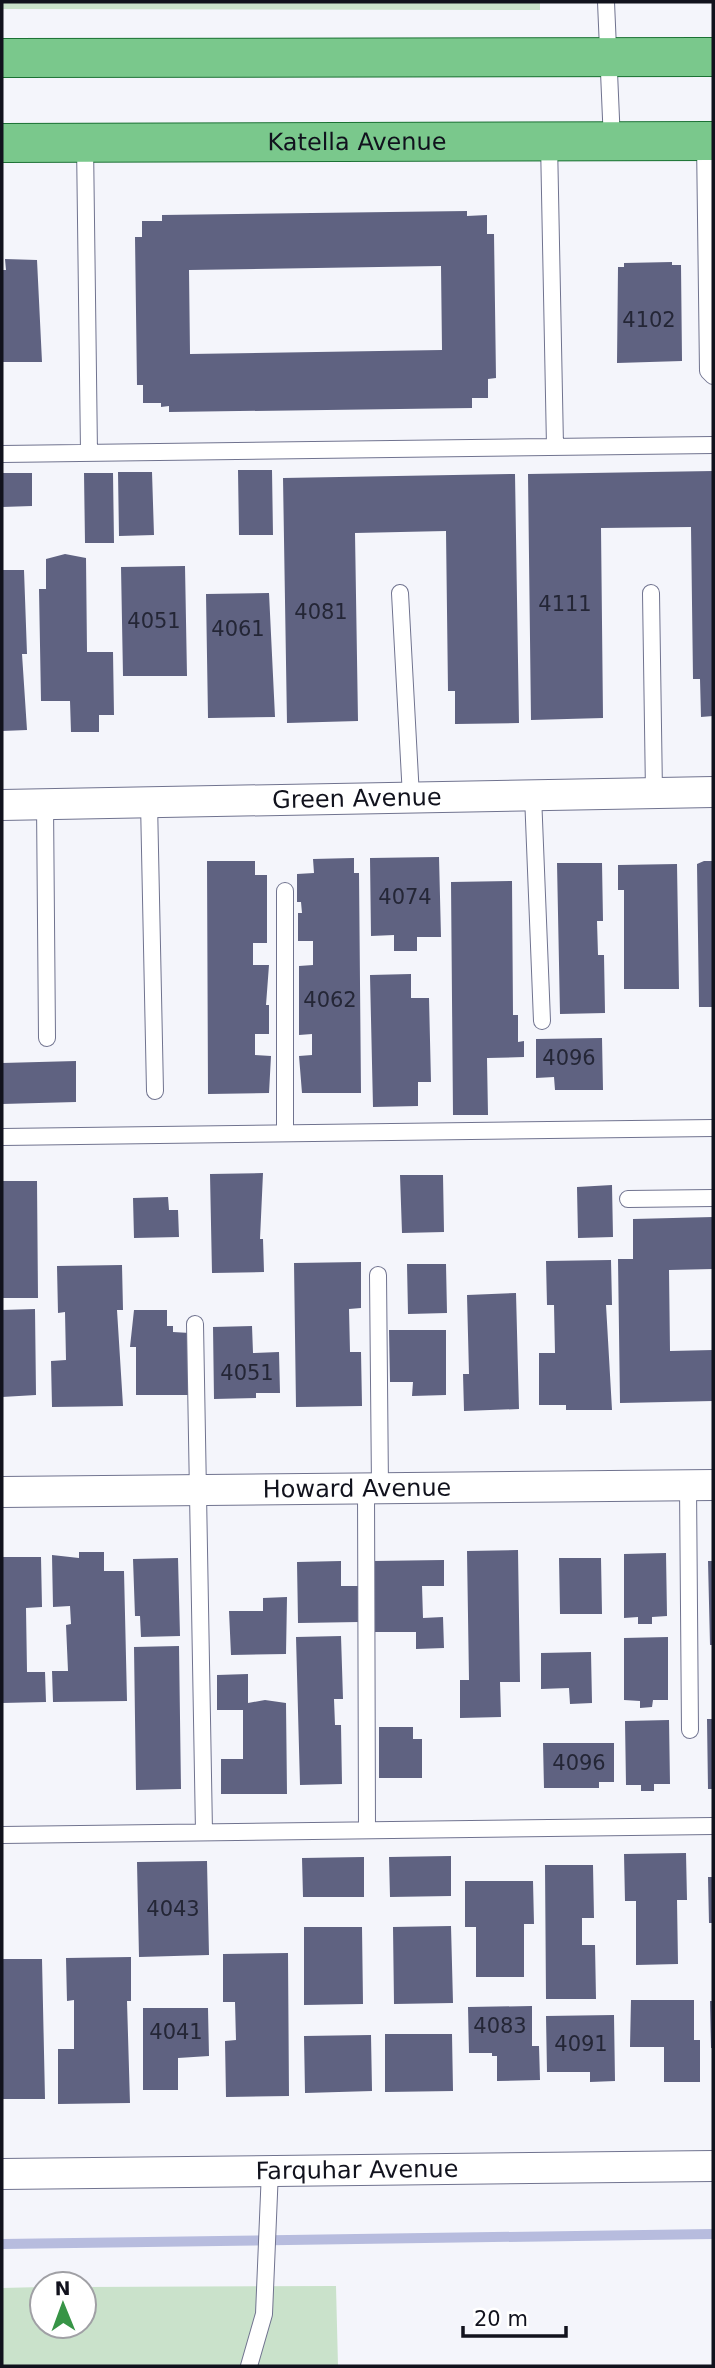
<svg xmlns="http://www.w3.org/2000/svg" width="715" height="2368" font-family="'DejaVu Sans',sans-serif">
  <rect width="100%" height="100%" fill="#f4f5fb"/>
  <path fill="#cae2cb" d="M2,2H540V10L2,9Z
    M336,2286L338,2366H2V2288L42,2287V2326H84V2287Z"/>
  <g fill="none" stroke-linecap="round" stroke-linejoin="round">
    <path stroke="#b7bcde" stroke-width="10" d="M2,2244L713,2234"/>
  </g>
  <path fill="#5f6281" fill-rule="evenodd" d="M467,211V216L487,215V234H494L496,378L488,379V398H472V408L169,412V406L161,407V403H143V385H137L135,237H142V221H162V215ZM441,266L442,350L190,354L189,270Z
    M5,259L37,260L42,362H2V270H6Z
    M672,262V265H681L682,361L617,363L618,267H624V263Z
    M238,470H272L273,535H239Z
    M713,471V716L701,717L700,679H693L691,527L601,528L603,718L531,720L528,474Z
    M118,472H152L154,535L119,536Z
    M2,473H32V506L2,507Z
    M84,473H113L114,543H85Z
    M515,474L519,723L455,724V691H448L446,531L355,533L358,721L287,723L283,478Z
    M65,554L86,558L87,652H113L114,715H99V732H71L70,701H41L39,589H46V559Z
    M185,566L187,676H123L121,567Z
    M2,570H24L27,654H22L27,730L2,731Z
    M269,593L275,717L208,718L206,594Z
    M439,857L441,937H417V951H394V935L371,936L370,858Z
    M354,858V873H359L361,1093H302L299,1056L312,1055V1034L299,1035V966L313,965V941H298V913H302L301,902H297V874L314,873L313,859Z
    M207,861H255V875H267V943H253V965H269L266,1005H269V1034H255V1055L271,1056L269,1093L208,1094Z
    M704,861H713V1007H699L697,864Z
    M557,863H602L603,921H597L598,955H604L605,1013L560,1014Z
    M677,864L679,989H624V890H618V865Z
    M512,881L513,1015H518V1042L524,1041V1057L487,1058L488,1115H453L451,882Z
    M411,974V998H429L431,1082H418V1106L373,1107L370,975Z
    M602,1038L603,1090H555L554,1077L536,1078V1039Z
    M76,1061V1102L2,1104V1063Z
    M263,1173L260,1239H263L264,1272L212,1273L210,1174Z
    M400,1175H443L444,1232L402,1233Z
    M2,1181H37L38,1298H2Z
    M612,1185L613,1237L578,1238L577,1187Z
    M168,1197L169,1210H178L179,1237L134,1238L133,1198Z
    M713,1217V1269L669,1270L670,1351L713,1350V1401L620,1403L618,1259H633V1219Z
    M611,1260L612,1305H606L612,1410H566V1405H539V1353H555L554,1305H547L546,1261Z
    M361,1262V1308L349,1309L350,1352H361L362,1406L296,1407L294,1263Z
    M407,1264H446L447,1313L408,1314Z
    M122,1265L123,1310H117L123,1406L52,1407L51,1361L66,1360L65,1312L58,1313L57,1266Z
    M516,1293L519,1409L464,1411L463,1374H469L467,1295Z
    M35,1309L36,1395L2,1397V1310Z
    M134,1310H167V1326H173V1332L190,1333V1395H136V1347H130Z
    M252,1326L253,1353L279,1352L280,1393H256V1398L214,1399L213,1327Z
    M389,1330H446V1395L412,1396L413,1382H390Z
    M518,1550L520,1682H500L501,1717L460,1718V1680H469L467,1551Z
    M79,1552H104V1571H124L127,1701L53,1702L52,1671H68L66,1625L71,1624L70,1606L53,1607L52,1555L79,1558Z
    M666,1553L667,1616L652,1617V1624H638V1617L624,1618V1554Z
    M2,1557H41L42,1607L26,1608L27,1672H45L46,1702L2,1703Z
    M178,1558L180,1636L141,1637L140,1616H135L133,1559Z
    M559,1558H601L602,1614H560Z
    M444,1560V1586H422L423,1618L443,1617L444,1648L416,1649V1632H375L373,1561Z
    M341,1561V1586H359V1622L298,1623L297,1562Z
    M708,1561H713V1645H710Z
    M287,1597L286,1654L231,1655L229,1611H263V1598Z
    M341,1636L343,1699H334L335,1725H341L342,1784L300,1785L296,1637Z
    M668,1637V1700H653L652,1707L640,1708V1701L624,1700V1638Z
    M179,1646L181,1789L136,1790L134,1647Z
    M591,1652L592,1703L570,1704L569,1688L541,1689V1653Z
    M248,1674V1703L265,1700L286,1703L287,1794H221V1759H243V1710H217V1675Z
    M707,1719H713V1789H708Z
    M669,1720L670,1784H654V1791H641V1785H626L625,1721Z
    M379,1727H413V1739H422V1778H379Z
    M543,1743H614V1782H599V1788H544Z
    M686,1853L687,1900H677L678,1964L636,1965V1901H625L624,1854Z
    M451,1856V1896L390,1897L389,1857Z
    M364,1857V1897H303L302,1858Z
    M207,1861L209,1955L139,1957L137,1862Z
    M545,1865H593L594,1918H582V1945H595L596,1999H546Z
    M708,1877H713V1923H709Z
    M465,1881H533L534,1924H524V1977H476V1927H465Z
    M451,1926L453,2003L394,2004L393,1927Z
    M304,1927H362L363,2004L304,2005Z
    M288,1953L289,2096L226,2097L225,2041L236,2040L235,2002H223V1954Z
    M131,1957V2001H127L130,2103L58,2104V2049H74V2000L67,2001L66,1958Z
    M2,1959H42L45,2099H2Z
    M631,2000H694V2040H700V2082H664V2047H630Z
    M710,2001H713V2048H711Z
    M532,2006V2046H539L540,2080L497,2081V2056H492V2053H469L468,2007Z
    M143,2008H208L209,2056L178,2058V2090H143Z
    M614,2015L615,2081L590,2082V2072H547L546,2016Z
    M385,2034H452L453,2091L385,2092Z
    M371,2035L372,2091L305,2093L304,2036Z"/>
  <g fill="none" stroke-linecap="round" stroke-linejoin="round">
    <defs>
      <path id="service" d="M606,2L612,142
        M705,141L708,371L713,376
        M549,142L555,446
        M85,143L89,452
        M2,454L713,445
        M400,593L411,797
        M651,593L654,793
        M533,795L542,1021
        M149,802L155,1091
        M45,804L47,1038
        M285,1133V891
        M2,1137L713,1128
        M628,1199L713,1198
        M378,1275L380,1488
        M195,1324L204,1832
        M688,1485L690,1730
        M366,1488L367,1830
        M2,1835L713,1826
        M249,2366L264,2314L270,2170"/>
      <g id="minor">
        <path id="s1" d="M2,805L713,792"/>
        <path id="s2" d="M2,1492L713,1485"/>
        <path id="s3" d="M2,2174L713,2166"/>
      </g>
      <g id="primary">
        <path d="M2,58L713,57"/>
        <path id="s4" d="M2,143L713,141"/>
      </g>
    </defs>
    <use href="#service" stroke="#70738f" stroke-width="18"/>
    <use href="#minor" stroke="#70738f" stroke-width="32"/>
    <use href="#primary" stroke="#1b7134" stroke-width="40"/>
    <use href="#service" stroke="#fff" stroke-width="16"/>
    <use href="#minor" stroke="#fff" stroke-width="30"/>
    <use href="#primary" stroke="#7ac88c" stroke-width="38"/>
  </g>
  <g text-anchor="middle" stroke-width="5" stroke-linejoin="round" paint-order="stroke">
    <g font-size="21" fill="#242636">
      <text x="649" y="327">4102</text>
      <text x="565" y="611">4111</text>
      <text x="321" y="619">4081</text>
      <text x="154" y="628">4051</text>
      <text x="238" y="636">4061</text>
      <text x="405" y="904">4074</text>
      <text x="330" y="1007">4062</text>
      <text x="569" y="1065">4096</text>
      <text x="247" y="1380">4051</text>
      <text x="579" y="1770">4096</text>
      <text x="173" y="1916">4043</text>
      <text x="500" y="2033">4083</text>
      <text x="176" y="2039">4041</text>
      <text x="581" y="2051">4091</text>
    </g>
    <g font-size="24" fill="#11121d" stroke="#fff">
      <text dy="8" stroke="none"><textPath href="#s4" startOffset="355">Katella Avenue</textPath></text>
      <text dy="8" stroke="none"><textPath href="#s1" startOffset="355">Green Avenue</textPath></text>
      <text dy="8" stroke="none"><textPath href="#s2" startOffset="355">Howard Avenue</textPath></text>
      <text dy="8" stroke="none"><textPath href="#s3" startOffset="355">Farquhar Avenue</textPath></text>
    </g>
  </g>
  <rect width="715" height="2368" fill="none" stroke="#11121d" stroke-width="7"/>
  <g transform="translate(63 2305) rotate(359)"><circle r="33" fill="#ffffff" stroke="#a0a0a5" stroke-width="2"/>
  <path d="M0-5L12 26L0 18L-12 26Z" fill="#379446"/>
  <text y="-10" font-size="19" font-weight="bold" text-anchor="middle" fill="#11121d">N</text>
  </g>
  <path d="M463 2326v10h103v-10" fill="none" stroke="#11121d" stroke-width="3.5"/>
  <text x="474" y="2326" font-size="21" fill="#11121d" stroke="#ffffff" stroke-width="5" paint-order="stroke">20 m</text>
</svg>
